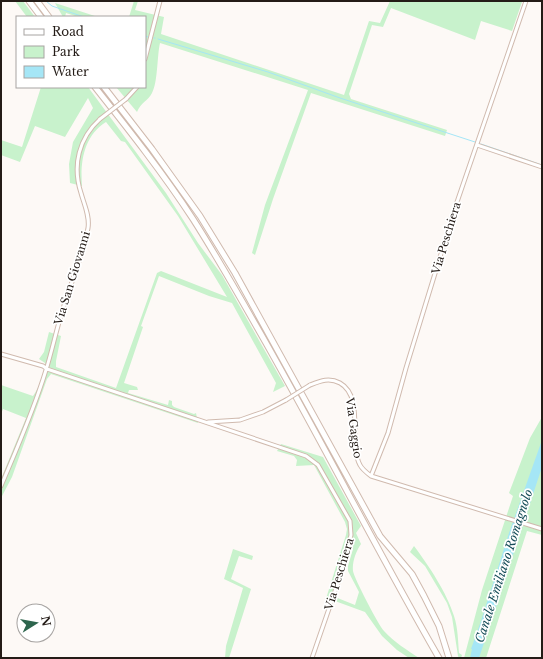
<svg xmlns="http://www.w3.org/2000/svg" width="543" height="659" font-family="'Libre Baskerville',serif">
  <rect width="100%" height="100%" fill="#fdf9f6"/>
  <path fill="#c8f2cc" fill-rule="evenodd" d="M15,1H23L35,17H27Z
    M134,1H138L135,10L164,17L161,34L344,95L369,21L380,23L390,1H519L522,2L512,31L481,21L475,40L391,8L383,27L372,25L349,94L351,99L447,130L445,136L311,93L273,199L255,255L252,253L265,205L308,90L160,43C157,56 158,82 152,93C148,101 141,102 137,112L116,87H145V17H129Z
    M55,3L98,17H78L66,13L65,17H63Z
    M41,87H88L166,193L198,243L222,275L285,386L273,392L276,383L232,303L209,296L159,276L141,326L143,327L124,383L137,387L138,390H129L128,393L168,405L169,400L172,401V405L174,407L194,414L196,413L198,423L51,374L47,379L12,477L1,498V479L26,418L3,409L1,414V385L33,396C39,388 44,374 45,363L39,359L44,352L49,332L61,336L56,361V367L116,388L157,273L161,271L227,297L178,216L125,142L121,141L106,122C84,136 80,161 82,186L70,183L69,164L73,142L93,108L88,98L65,137L35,126L20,162L1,155V140L22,147Z
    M542,417V535L527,531L486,658H464L482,590L513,496L509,493L530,438Z
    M281,444L323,457L361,526L356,533L361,544C356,551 352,562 353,571C354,578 379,626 384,631C394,642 407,650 419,658H409L397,650L382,636L365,612L335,601L332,607L324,605L346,535L347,529L345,522L314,465L296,466L297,460L294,456L277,451ZM350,548L353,549L348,566V571L359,592L355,605L335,597Z
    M414,546C429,566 447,593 454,616C458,628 458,641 459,653L462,655L461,658H459L458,656L452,617L447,603L425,566L410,552Z
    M233,549L253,556L252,560L239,556L231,579L251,589L229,658H225L226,646L243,588L224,579Z"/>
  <path fill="#a5e6f6" d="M542,440V467L479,658H470L472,649H471L481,621L509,533Z"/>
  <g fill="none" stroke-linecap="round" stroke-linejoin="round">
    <path stroke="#a5e6f6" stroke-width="1" d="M18,1H25
      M46,1L52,6L84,17
      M145,36L148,37
      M154,38H155
      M158,39L268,72L340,98L475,142
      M481,144L542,165"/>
    <defs>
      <path id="street" d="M145,59L160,1
        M126,99L137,87
        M477,145L542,167
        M1,354L43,366L47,369L306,456L318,465L350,521L351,535L343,568L312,658
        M310,385C320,381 329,377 340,383C365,397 348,443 360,465C362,469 367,473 371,476L542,529
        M208,422L240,420L263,412L286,400
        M371,476L388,433L406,368L456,205L526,1
        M1,486C17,448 34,410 46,370C52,351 56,331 62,312C70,284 83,256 88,228C90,216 84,204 81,193C72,165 79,138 100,119"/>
      <path id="highway" d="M29,1L41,17
        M37,1L49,17
        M95,87C129,130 163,173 193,219C216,255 237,292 258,329C320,437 376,549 439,658
        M104,87L152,149L200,216L235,273L380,536L412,574L424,596L439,626L449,658"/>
    </defs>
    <use href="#street" stroke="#d0baae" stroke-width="5"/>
    <use href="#highway" stroke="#d0baae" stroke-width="7"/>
    <use href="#street" stroke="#fff" stroke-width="3"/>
    <use href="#highway" stroke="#fff" stroke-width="5"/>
    <defs>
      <path id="street-bridge" d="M100,119L126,99
        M286,400L310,385"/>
    </defs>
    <use href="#street-bridge" stroke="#d0baae" stroke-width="5" stroke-linecap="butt"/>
    <use href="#street-bridge" stroke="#fff" stroke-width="3"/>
  </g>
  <g text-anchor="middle" stroke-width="3.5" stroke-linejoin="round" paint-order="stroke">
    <g font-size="11" fill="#241c17" stroke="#fff">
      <text transform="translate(446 238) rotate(-73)" y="4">Via Peschiera</text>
      <text transform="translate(72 278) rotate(-73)" y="4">Via San Giovanni</text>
      <text transform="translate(354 428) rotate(82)" y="4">Via Gaggio</text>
      <text transform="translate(339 574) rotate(-73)" y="4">Via Peschiera</text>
    </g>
    <g font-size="12" font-style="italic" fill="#174e5a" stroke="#fff">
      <text transform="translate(504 566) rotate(-72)" y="4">Canale Emiliano Romagnolo</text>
    </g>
  </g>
  <rect width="543" height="659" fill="none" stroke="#241c17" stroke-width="4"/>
  <rect x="16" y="16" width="130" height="72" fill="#ffffff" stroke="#a7a4a2"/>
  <rect x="24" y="29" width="20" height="6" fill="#ffffff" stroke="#a7a4a2"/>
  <text x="52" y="36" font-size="12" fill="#241c17">Road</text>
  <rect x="24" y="46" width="20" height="12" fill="#c8f2cc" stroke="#a7a4a2"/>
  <text x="52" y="56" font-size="12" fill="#241c17">Park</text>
  <rect x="24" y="66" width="20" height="12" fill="#a5e6f6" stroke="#a7a4a2"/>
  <text x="52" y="76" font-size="12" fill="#241c17">Water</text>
  <g transform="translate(36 623) rotate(79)"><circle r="19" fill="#ffffff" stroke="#a7a4a2"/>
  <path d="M0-3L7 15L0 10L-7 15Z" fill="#2d654d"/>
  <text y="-6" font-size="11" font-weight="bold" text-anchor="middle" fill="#241c17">N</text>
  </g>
</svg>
